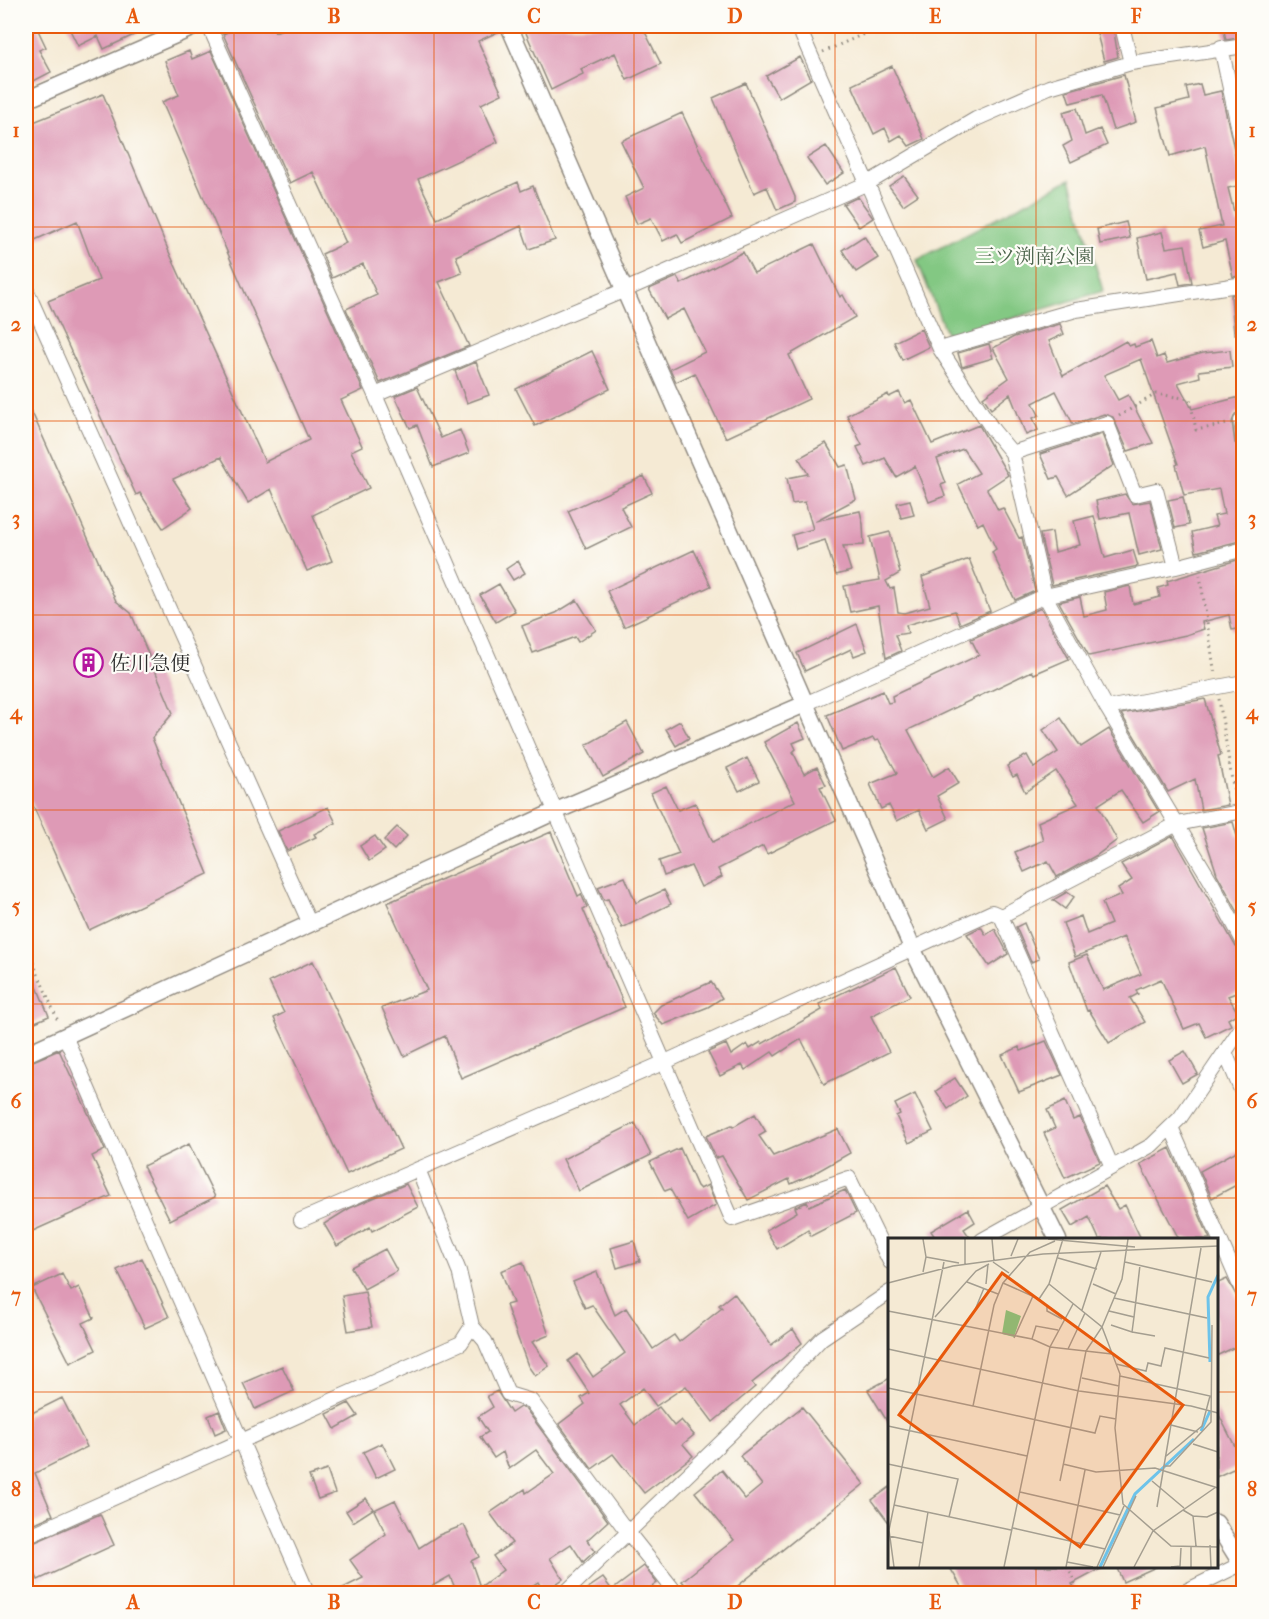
<svg xmlns="http://www.w3.org/2000/svg" width="1269" height="1619" font-family="'IM FELL French Canon','Noto Serif JP',serif">
  <rect width="100%" height="100%" fill="#fdfcf7"/>
  <filter id="ink" filterUnits="userSpaceOnUse"><feTurbulence type="fractalNoise" baseFrequency=".0167" numOctaves="2"/><feDisplacementMap in="SourceGraphic" scale="12" xChannelSelector="R" yChannelSelector="G"/><feConvolveMatrix kernelMatrix="1 2 1 2 8 2 1 2 1" color-interpolation-filters="sRGB"/></filter>
  <filter id="wash" filterUnits="userSpaceOnUse"><feTurbulence type="fractalNoise" baseFrequency=".008" numOctaves="4" result="noise"/><feDisplacementMap in="SourceGraphic" scale="24" xChannelSelector="R" yChannelSelector="G"/><feGaussianBlur stdDeviation="1.35" result="paint"/><feColorMatrix in="noise" values="0 0 0 0 0 0 0 0 0 0 0 0 0 0 0 0 0 1.4 0 .05"/><feComposite in="paint" operator="in"/></filter>
  <g filter="url(#wash)">
    <rect width="100%" height="100%" fill="#f5ead4"/>
    <path fill="#83c883" stroke="#577a57" stroke-width="1.5" d="M1070,179L1103,291L948,338L917,260Z"/>
    <g id="blocks">
      <path fill="#de9ab6" d="M26,26H36L46,47L39,50L51,72L26,85Z
        M68,26H153L104,49L98,36L78,46Z
        M241,26H272L275,32L290,26H499L500,31L478,41L502,94L481,104L498,142L418,179L437,219L518,182L521,191L533,186L555,240L529,249L521,226L456,256L462,273L439,282L469,346L380,383L346,309L377,295L363,264L332,278L322,254L346,243L313,172L290,183L223,34Z
        M523,26H642L661,64L627,80L615,53L581,69L583,74L551,90Z
        M1095,26H1113L1118,57L1104,61Z
        M1223,26H1244V37L1226,40Z
        M189,51L192,59L211,51L363,390L341,400L362,446L351,451L369,488L313,515L332,561L307,571L271,489L248,503L221,457L173,479L192,508L163,528L140,493L136,495L48,301L99,280L77,221L26,244V125L103,94L169,252L265,462L309,440L162,102L179,95L165,61Z
        M800,57L811,79L779,98L766,76Z
        M892,66L924,139L909,146L901,135L891,141L885,128L874,134L852,85Z
        M1124,75L1136,122L1113,130L1102,95L1070,103L1066,91Z
        M746,83L795,197V202L777,210L767,187L754,193L713,98Z
        M1200,84L1203,95L1221,91L1242,185L1228,188L1237,224L1244,222V275L1233,277L1225,241L1203,247L1199,231L1222,226L1205,146L1170,156L1157,108L1189,100L1186,87Z
        M1077,108L1085,135L1100,129L1107,145L1071,162L1063,146L1072,141L1063,112Z
        M682,113L732,218L682,243L677,234L663,241L651,218L637,224L625,197L644,188L621,141Z
        M826,146L844,173L825,185L807,158Z
        M904,176L918,195L903,205L889,186Z
        M858,197L873,218L859,227L843,204Z
        M1126,222L1130,238L1100,244L1097,229Z
        M1162,232L1166,248L1185,245L1192,283L1180,285L1177,272L1146,279L1137,238Z
        M864,236L878,258L856,272L842,250Z
        M814,244L840,297L843,295L855,317L789,355L809,399L726,438L695,373L676,382L670,369L705,352L684,309L665,319L649,289L677,277L681,284L743,252L754,273Z
        M1244,293V333L1234,334L1231,295Z
        M1060,324L1064,334L1049,341L1063,376L1126,341L1129,346L1134,344L1135,347L1151,341L1157,358L1164,355L1167,363L1203,353L1230,350L1232,367L1199,371L1200,377L1178,383L1192,409L1244,396V411L1235,414L1232,422L1235,443L1244,450L1237,452L1244,473V540L1196,552L1192,532L1217,526L1214,516L1224,514L1219,489L1184,495L1176,465L1178,464L1141,359L1104,375L1118,400L1128,395L1153,443L1128,451L1113,417L1104,414L1073,424L1056,391L1033,403L1039,415L1033,418L1038,430L1026,435L1010,394L991,409L983,397L1009,378L993,348L1014,337Z
        M921,329L929,347L902,360L894,342Z
        M989,344L993,358L962,367L958,353Z
        M592,351L610,389L535,426L516,389Z
        M476,362L489,395L467,403L455,371Z
        M417,387L441,438L460,430L469,453L433,467L417,425L410,428L395,396Z
        M899,392L905,403L911,400L932,444L979,425L1008,475L987,489L998,510L1003,508L1019,538L1022,537L1035,591L1015,600L992,552L996,549L983,522L978,525L958,484L979,473L963,449L937,459L946,483L941,485L945,496L929,502L915,466L896,477L885,458L866,466L857,447L862,445L847,415L888,394L889,397Z
        M26,399L116,601L131,613L173,713L152,738L208,874L89,930L26,790Z
        M1102,434L1114,465L1068,495L1058,477L1051,479L1040,454Z
        M826,443L840,467L847,465L856,499L815,521L860,511L863,524L864,545L843,546L851,571L836,575L825,540L796,549L792,535L813,529L805,502L792,504L787,478L808,474L799,458Z
        M644,476L652,493L621,507L631,527L586,549L568,511Z
        M1125,494L1132,504L1150,501L1162,549L1139,555L1129,513L1100,519L1096,501Z
        M1183,497L1189,525L1175,528L1168,500Z
        M910,500L914,515L901,518L897,503Z
        M1094,516L1105,558L1133,550L1138,566L1052,585L1040,534L1052,532L1055,552L1080,545L1074,521Z
        M890,532L900,573L886,581L890,589L894,588L898,612L904,613L930,606L922,577L969,559L990,611L960,624L955,611L906,625L908,633L895,635L901,651L886,658L878,606L850,612L844,586L880,580L870,537Z
        M694,550L711,586L624,627L607,591Z
        M1244,558V628L1232,630L1229,615L1202,622L1204,629L1186,635L1089,656L1059,602L1080,597L1084,616L1107,610L1104,592L1130,586L1133,604L1160,597L1158,588L1168,585L1167,581Z
        M518,561L525,573L513,580L506,569Z
        M499,584L515,611L496,622L480,595Z
        M577,600L596,630L578,642L575,637L533,653L522,626L556,613Z
        M1041,608L1069,659L1034,674L1032,671L908,730L933,777L949,767L959,783L937,796L948,819L928,829L919,810L897,821L889,805L881,809L870,784L897,773L879,740L875,741L873,738L842,751L827,715L883,691L888,703L893,702L892,696L979,655L971,639Z
        M857,624L867,651L854,656L851,649L805,671L797,653Z
        M1205,699L1221,755L1218,756L1228,805L1201,810L1195,779L1168,792L1121,714Z
        M1061,718L1081,747L1109,729L1159,812L1143,822L1121,790L1098,805L1117,840L1097,855L1057,877L1048,861L1024,872L1015,852L1043,840L1038,822L1078,804L1056,771L1025,792L1017,775L1013,777L1007,766L1027,755L1034,768L1058,752L1043,730Z
        M680,721L689,738L676,746L666,729Z
        M627,722L644,754L603,777L586,745Z
        M798,723L805,738L793,743L796,749L793,752L804,774L817,767L826,785L820,787L836,820L767,854L763,846L718,869L722,877L701,887L691,866L664,876L659,861L679,854L651,793L666,786L678,810L695,803L713,842L795,801L764,742Z
        M747,758L759,781L739,791L727,768Z
        M328,807L336,823L314,834L316,837L287,851L278,831Z
        M1233,822L1237,836L1244,834V923L1217,874L1202,828Z
        M397,827L407,836L394,850L384,840Z
        M551,832L578,896L581,894L587,907L583,909L625,1007L461,1078L445,1036L404,1056L382,1008L427,990L387,903Z
        M375,836L385,850L369,861L360,846Z
        M1173,836L1236,947L1244,952V990L1228,996L1238,1013L1228,1019L1231,1025L1206,1037L1199,1023L1184,1029L1161,979L1136,990L1138,994L1130,998L1145,1022L1109,1043L1089,1010L1087,1011L1069,962L1087,955L1103,990L1141,974L1124,937L1075,957L1063,923L1081,916L1087,934L1111,924L1102,903L1122,895L1118,889L1132,880L1121,864Z
        M625,877L636,903L664,890L671,904L622,928L608,899L604,900L598,887Z
        M1067,892L1074,897L1065,909L1053,900Z
        M1024,923L1039,959L1031,962L1016,927Z
        M981,927L986,935L995,929L1008,954L989,966L967,934Z
        M26,960L49,1016L26,1026Z
        M313,961L401,1149L347,1174L274,1018L284,1013L269,982Z
        M896,967L910,996L871,1016L889,1052L824,1084L801,1039L775,1056L772,1052L745,1070L742,1065L720,1076L708,1052L726,1044L731,1055L747,1044L750,1049L761,1042L762,1044L822,1010L819,1004Z
        M711,982L722,998L708,1007L663,1025L653,1013L661,1005Z
        M1046,1041L1062,1075L1019,1092L1002,1055L1019,1047L1021,1051Z
        M59,1050L105,1150L92,1156L111,1196L26,1234V1064Z
        M1185,1051L1198,1074L1182,1083L1169,1060Z
        M955,1078L967,1096L948,1109L936,1091Z
        M915,1094L933,1131L909,1143L896,1116L900,1114L895,1104Z
        M1065,1101L1073,1120L1080,1117L1100,1162L1065,1178L1044,1133L1055,1128L1047,1110Z
        M755,1114L766,1132L759,1136L773,1156L838,1129L850,1153L811,1175L791,1184L789,1179L748,1200L722,1156L716,1158L706,1136L732,1125L733,1127Z
        M635,1123L651,1155L579,1191L563,1159Z
        M189,1144L215,1197L170,1220L143,1166Z
        M1244,1147V1181L1212,1198L1200,1171Z
        M680,1148L697,1186L700,1189L708,1185L716,1205L688,1221L670,1189L665,1191L650,1162Z
        M1170,1148L1210,1239H1179L1140,1164Z
        M406,1184L418,1207L372,1231L370,1227L337,1246L324,1224L350,1208Z
        M1104,1186L1118,1209L1125,1205L1141,1239H1099L1089,1217L1072,1227L1062,1210Z
        M845,1190L856,1213L811,1236L808,1230L777,1249L766,1230L797,1212L795,1207L798,1206L807,1202L809,1206Z
        M968,1209L975,1222L964,1229L971,1239H936L931,1231Z
        M634,1241L640,1261L617,1268L611,1248Z
        M385,1249L397,1271L364,1289L351,1267Z
        M142,1258L169,1317L145,1328L117,1270Z
        M523,1262L549,1335L532,1342L549,1366L535,1376L528,1366L506,1305L513,1303L501,1271Z
        M597,1272L615,1315L626,1308L653,1349L674,1335L679,1342L722,1308L719,1305L734,1293L771,1345L793,1329L802,1343L752,1383L755,1387L713,1422L686,1386L656,1406L643,1388L620,1405L635,1425L659,1407L674,1426L681,1420L694,1435L683,1444L693,1456L644,1493L613,1454L592,1469L559,1424L585,1404L581,1398L589,1393L568,1361L578,1354L593,1377L625,1353L592,1305L585,1308L573,1282Z
        M62,1274L71,1291L79,1287L94,1318L83,1323L96,1350L70,1363L32,1288Z
        M1227,1279L1244,1309V1362L1235,1347L1216,1356V1284Z
        M365,1292L372,1327L348,1331L342,1296Z
        M282,1366L294,1391L255,1409L243,1383Z
        M890,1378V1426L868,1390Z
        M497,1391L511,1413L520,1407L526,1409L608,1521L587,1540L595,1551L583,1562L571,1544L550,1558L563,1579L544,1592L538,1582L521,1593H457L450,1576L420,1593H382L379,1589L370,1593H333L363,1578L350,1560L386,1534L374,1510L395,1500L419,1548L439,1535L464,1525L479,1557L471,1561L480,1587L503,1570L493,1556L512,1543L490,1513L525,1489L526,1493L554,1474L536,1450L509,1469L503,1452L494,1458L480,1437L488,1432L478,1417L493,1407L487,1396Z
        M62,1398L87,1447L35,1473L53,1515L35,1523L26,1502V1416Z
        M349,1403L358,1416L335,1429L327,1414Z
        M802,1407L864,1484L729,1593H692L682,1581L734,1540L695,1492L722,1470L745,1499L762,1485L740,1456Z
        M1216,1409L1244,1464L1216,1477Z
        M219,1411L226,1429L215,1434L208,1416Z
        M382,1443L395,1469L376,1478L363,1452Z
        M327,1470L335,1493L318,1499L309,1476Z
        M890,1487V1524L872,1500Z
        M366,1498L373,1509L353,1522L346,1511Z
        M100,1514L114,1545L38,1580L26,1554V1546Z
        M644,1566L657,1583L643,1593H581L603,1578L612,1590Z
        M949,1566H1106L1072,1584L1078,1593H965Z
        M1116,1566H1158L1123,1582Z"/>
    </g>
  </g>
  <g filter="url(#ink)">
    <use href="#blocks" fill-opacity="0" stroke="#908a80" stroke-width="1.5"/>
    <g fill="none" stroke-linecap="round" stroke-linejoin="round">
      <defs>
        <path id="minor" d="M209,26L375,395
          M798,26L940,349L993,430L1012,453L1045,596L1107,708L1212,883L1244,943
          M1122,26L1131,63
          M1221,47L1244,153
          M26,289L310,924
          M940,349L1076,310L1244,284
          M1244,420L1241,421L1244,441
          M1012,453L1107,423L1135,495L1156,490L1176,567
          M805,704L1045,596L1176,567L1244,549
          M1107,708L1244,682
          M1001,916L1112,1167
          M65,1036L308,1594
          M1225,1052L1244,1097
          M1171,1127L1244,1295
          M418,1169L459,1271L472,1326L485,1341L508,1394L531,1401L623,1526L677,1594
          M301,1220L665,1062L992,912L1001,916L1177,824L1244,811
          M982,1240L1152,1145L1180,1118L1244,1024
          M890,1262L849,1178L732,1219L375,395L625,290L868,183L976,119L1049,87L1131,63L1244,46
          M26,1537L461,1343L472,1326
          M564,1594L732,1432L822,1338L890,1292
          M1180,1594L1241,1564"/>
        <path id="tertiary" d="M509,26L913,950L1058,1240
          M26,100L196,26
          M26,1054L556,811L805,704
          M1216,1523L1244,1568"/>
      </defs>
      <use href="#minor" stroke="#908a80" stroke-width="16"/>
      <use href="#tertiary" stroke="#908a80" stroke-width="19"/>
      <path stroke="#908a80" stroke-width="3" stroke-dasharray="1.5 4.5" stroke-linecap="butt" d="M823,52L882,26
        M1119,416L1156,394L1190,399L1196,430L1227,424
        M1200,575L1215,675
        M1219,699L1235,799
        M26,946L58,1021
        M1068,1566L1080,1594"/>
      <use href="#minor" stroke="#fff" stroke-width="14"/>
      <use href="#tertiary" stroke="#fff" stroke-width="16"/>
    </g>
  </g>
  <path fill="none" stroke="#e8590c" stroke-width="1.5" stroke-opacity="0.55" d="M234,26V1594M434,26V1594M634,26V1594M835,26V1594M1036,26V1240M26,227H1244M26,421H1244M26,615H1244M26,810H1244M26,1004H1244M26,1198H1244M26,1392H890M1216,1392H1244M1036,1566V1594"/>
  <defs>
    <symbol id="building-ring" viewBox="-11 -11 22 22"><circle r="9.5" fill="#fdfcf7" stroke="#b5179e" stroke-width="1.5"/><path d="M-4-6H4V6H1V3H-1V6H-4ZM-2.5-4.3h1.7v1.8h-1.7ZM.8-4.3h1.7v1.8H.8ZM-2.5-1h1.7V.8h-1.7ZM.8-1h1.7V.8H.8Z" fill="#b5179e"/></symbol>
  </defs>
  <g fill-rule="evenodd">
    <use href="#building-ring" x="72" y="646" width="33" height="33"/>
  </g>
  <g text-anchor="middle" stroke-width="4.5" stroke-linejoin="round" paint-order="stroke">
    <g font-size="20" fill="#4a624a" stroke="#fdfcf7">
      <text x="1035" y="263">三ツ渕南公園</text>
    </g>
    <g font-size="20" fill="#2b2b2b" stroke="#fdfcf7" text-anchor="start">
      <text x="110" y="670">佐川急便</text>
    </g>
  </g>
  <g transform="translate(888 1238)">
    <rect width="330" height="330" fill="#f5ead4"/>
    <path d="M118,72L133,78L126,99L114,96Z" fill="#83c883"/>
    <path fill="none" stroke="#6dc3ea" stroke-width="3" d="M322,124L320,59L330,37M313,193L322,173M212,329L247,256L306,201"/>
    <path fill="none" stroke="#a49e90" stroke-width="1.5" d="M35,1L38,19L35,34M77,1V26M104,1L106,23M160,1L247,9M167,3L142,14L115,45L106,67L85,168L207,195L212,178L228,181M123,18L130,1M38,19L71,25M170,20L209,31M105,24L121,35M237,24L324,44M79,44L110,56M0,45L65,28L155,16L330,8M115,45L151,61L159,68V73L174,81M98,46L100,26M161,46L214,89L232,136L227,190L235,266L283,308L330,309M205,46L228,56M226,60L319,80M151,61L161,46L175,1M87,72L96,50M194,72L213,14M0,73L144,101L162,109L224,116M221,73L246,79L252,27M47,79L88,33L101,26M223,87L244,94L246,79M244,94L267,98M126,100L145,58M144,101L148,88L170,92M0,111L191,153L303,168L330,175M180,111L197,75M228,126L258,133L260,125L273,128L277,110L321,120M232,138L322,158L314,188L277,219M194,140L231,148M0,150L85,168M283,187L310,194M0,188L139,218M305,206L330,214M0,226L70,241L61,279M175,226L208,234L267,230L330,250M276,228H282L323,184L324,87M172,243L198,113L214,89L234,41L240,1M264,243L296,270M132,254L232,277M6,267L123,292M269,269L313,10M295,272L305,278L308,308M305,278L319,279L330,274M125,290L217,311M1,298L35,305M322,307L323,329M303,309V329M179,324L205,329M6,329L1,292L56,24M31,329L40,274M116,329L162,109L185,66M178,329L197,232M209,329L236,268M215,329L248,258M246,329L265,293L328,249M283,329L292,328L293,310"/>
    <path fill="#e8590c" fill-opacity="0.15" stroke="#e8590c" stroke-width="3" d="M114,35L295,167L192,309L11,177Z"/>
    <rect width="330" height="330" fill="none" stroke="#2b2b2b" stroke-width="3"/>
  </g>
  <rect width="1269" height="1619" fill="none" stroke="#fdfcf7" stroke-width="66"/>
  <rect x="33" y="33" width="1203" height="1553" fill="none" stroke="#e8590c" stroke-width="2"/>
  <g font-size="20" text-anchor="middle" font-weight="bold" fill="#e8590c">
    <text x="133" y="23">A</text>
    <text x="334" y="23">B</text>
    <text x="534" y="23">C</text>
    <text x="735" y="23">D</text>
    <text x="935" y="23">E</text>
    <text x="1136" y="23">F</text>
    <text x="16" y="137">1</text>
    <text x="1252" y="137">1</text>
    <text x="16" y="331">2</text>
    <text x="1252" y="331">2</text>
    <text x="16" y="525">3</text>
    <text x="1252" y="525">3</text>
    <text x="16" y="719">4</text>
    <text x="1252" y="719">4</text>
    <text x="16" y="913">5</text>
    <text x="1252" y="913">5</text>
    <text x="16" y="1108">6</text>
    <text x="1252" y="1108">6</text>
    <text x="16" y="1302">7</text>
    <text x="1252" y="1302">7</text>
    <text x="16" y="1496">8</text>
    <text x="1252" y="1496">8</text>
    <text x="133" y="1609">A</text>
    <text x="334" y="1609">B</text>
    <text x="534" y="1609">C</text>
    <text x="735" y="1609">D</text>
    <text x="935" y="1609">E</text>
    <text x="1136" y="1609">F</text>
  </g>
</svg>
